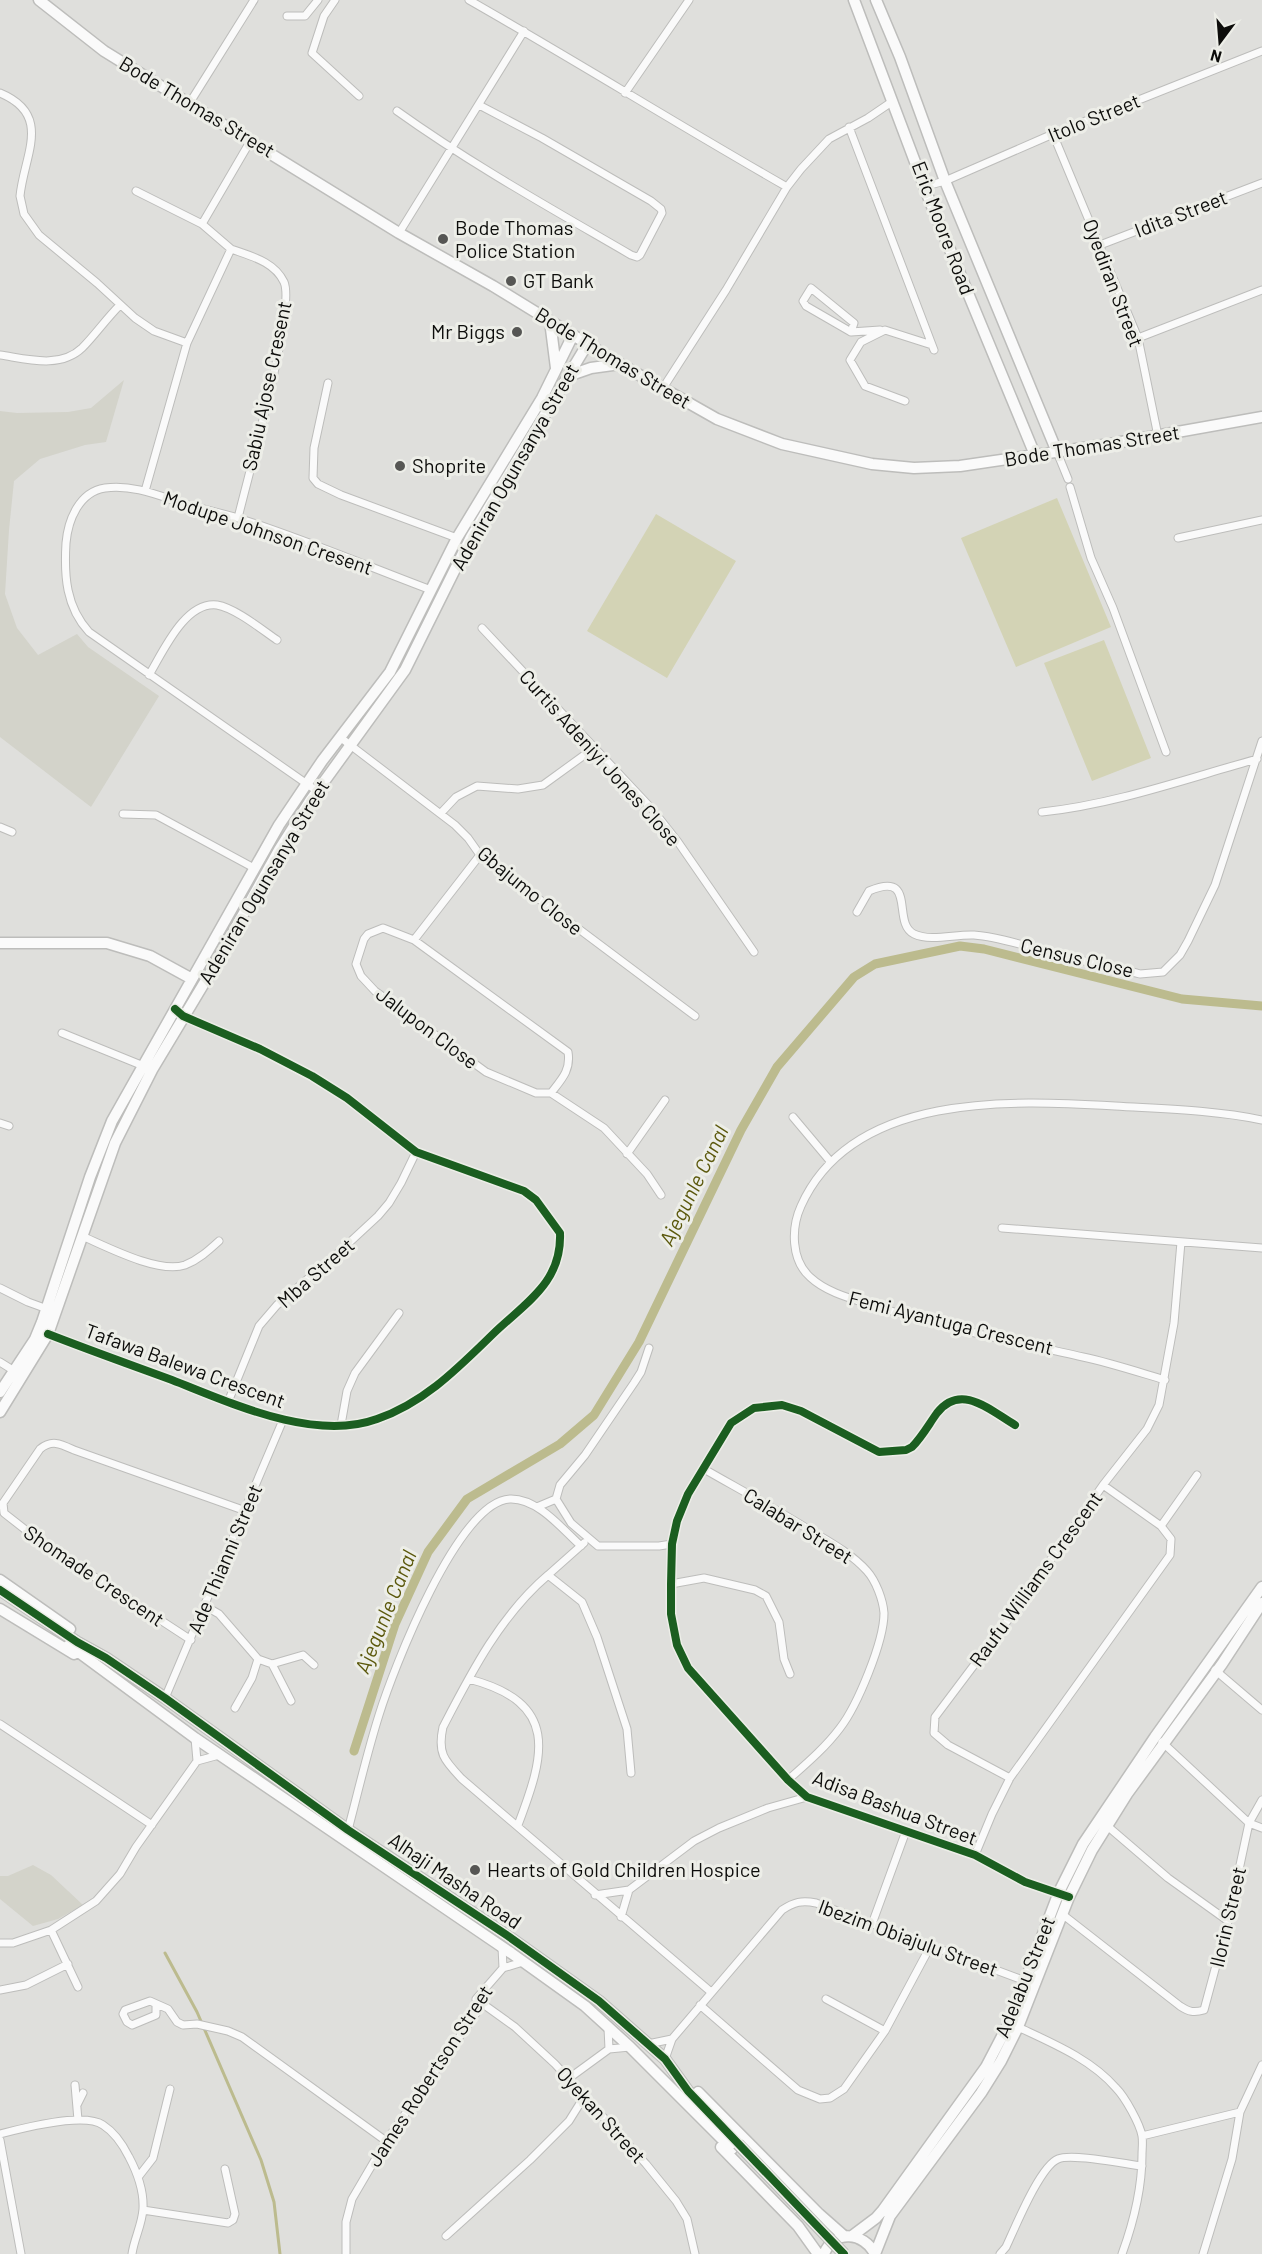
<svg xmlns="http://www.w3.org/2000/svg" width="1262" height="2254" font-family="Barlow,sans-serif">
  <rect width="100%" height="100%" fill="#dfdfdc"/>
  <path fill="#d3d3ca" d="M124,380L106,442L85,445L40,459L14,481L9,530L5,594L17,628L38,655L77,634L88,647L159,696L91,807L0,737V411L17,413L68,412L91,408Z
    M33,1865L51,1875L83,1905L58,1919L33,1926L0,1899V1876H8Z"/>
  <path fill="#d3d3b5" d="M1057,498L1111,627L1016,667L961,538Z
    M656,514L736,561L667,678L587,631Z
    M1104,640L1151,758L1092,781L1044,663Z"/>
  <g fill="none" stroke-linecap="round" stroke-linejoin="round">
    <path stroke="#bcbb8e" stroke-width="3" d="M165,1953L197,2012L261,2160L274,2202L280,2254"/>
    <path stroke="#bcbb8e" stroke-width="9" d="M354,1751L395,1624L428,1552L467,1499L560,1444L594,1415L639,1342L741,1130L777,1067L854,977L875,964L960,946L984,949L1182,999L1262,1006"/>
    <defs>
      <path id="street" d="M335,0L324,16L312,53L359,96
        M469,0C576,61 680,126 787,187
        M287,16H305L318,0
        M0,93C53,115 24,155 20,196L24,214L39,235L97,283L135,318L154,331L187,343
        M625,93L689,0
        M189,104L254,0
        M397,111C471,164 552,209 631,255L637,257L640,255L662,213L661,209L651,201L542,138L479,105
        M849,127L934,350
        M1053,134L1138,338L1158,436
        M926,186L945,181L1053,134L1262,51
        M136,191L202,224
        M399,233L524,31
        M1100,245L1262,183
        M231,249C250,256 274,261 284,282C296,309 247,479 238,518
        M811,288L854,323L851,332L806,306L803,301Z
        M851,332L880,330
        M1138,338L1262,290
        M0,355C27,359 60,369 82,348C95,335 106,319 120,305
        M328,383L314,448L313,478L318,484L341,495L457,538
        M663,388L726,290L787,187L801,169L829,139L868,118L893,101
        M905,401L865,386L850,360L861,342L885,330L932,345
        M1057,452L1068,479
        M1070,487L1091,558L1113,608L1166,752
        M145,491L187,343L231,249L202,224L251,140
        M1178,538L1262,520
        M482,628L652,809L678,842L754,952
        M149,675C163,652 185,601 217,605C235,608 261,629 277,640
        M341,738L455,825L468,838L480,855L695,1016
        M317,791L89,632C66,607 64,576 66,543C68,520 79,492 105,488C133,484 160,496 185,504C203,509 221,513 238,518C304,539 367,566 431,590
        M1042,812C1116,804 1185,779 1257,759
        M441,813L456,797L477,786L518,789L543,785L594,748
        M123,814L156,815L254,868
        M0,827L12,832
        M857,912L869,891C918,870 891,923 914,934C931,942 955,934 974,935C1001,937 1028,947 1055,954C1083,961 1112,967 1140,974L1163,972L1180,955L1188,941L1215,885L1262,741
        M383,928L414,940L568,1052C571,1070 562,1079 551,1093H536L486,1072L375,991L361,976L356,964L364,939L368,934Z
        M414,940L480,855
        M62,1033L146,1067
        M551,1093L604,1128L647,1174L661,1195
        M793,1117L830,1161
        M0,1123L9,1126
        M627,1154L665,1100
        M1002,1228L1262,1248
        M82,1236C107,1247 159,1274 185,1265C198,1260 208,1251 219,1241
        M0,1288L28,1302L50,1310
        M48,1334C89,1350 131,1365 172,1380C231,1403 314,1442 377,1419C424,1403 458,1368 493,1334C525,1303 562,1283 560,1233L536,1200L524,1191L416,1152L347,1098L312,1076L260,1049L183,1016L175,1009
        M649,1348L641,1372L634,1383L585,1455L560,1485L556,1499L571,1523L598,1546H659L672,1544
        M0,1362L16,1372
        M1165,1380C1138,1372 1111,1363 1083,1357C1013,1341 943,1328 875,1306C853,1299 827,1293 810,1277C791,1260 791,1228 801,1206C852,1092 1010,1100 1115,1106C1164,1109 1214,1110 1262,1120
        M228,1402L259,1326L277,1305L337,1254L378,1216L389,1203L401,1183L416,1152
        M341,1425L347,1391L355,1373L399,1313
        M1015,1425C991,1411 961,1382 937,1413C929,1424 922,1437 912,1447L906,1450L879,1452L801,1411L782,1405L754,1408L731,1423L688,1494L677,1521L672,1544L671,1584V1614L677,1645L688,1668L788,1780L807,1797L975,1855L1025,1882L1069,1897
        M704,1469C739,1489 774,1508 808,1529C828,1541 851,1553 867,1571C876,1581 883,1600 884,1613C884,1642 857,1706 840,1728C825,1748 806,1764 788,1780
        M1103,1485L1147,1429L1159,1405L1174,1323L1181,1242
        M537,1507L556,1499
        M1161,1526L1197,1475
        M548,1575L584,1543
        M671,1584L704,1578L755,1590L766,1596L779,1622L784,1659L790,1674
        M205,1606L219,1614L258,1659L252,1678L235,1708
        M191,1640L41,1542L4,1513L3,1503L40,1449C52,1439 61,1444 74,1450L243,1510
        M258,1659L272,1664L303,1655L314,1665
        M272,1664L291,1701
        M1215,1670L1262,1710
        M469,1679C560,1703 545,1754 518,1825
        M165,1698L283,1420
        M0,1724L152,1825
        M1162,1742L1249,1823L1262,1828
        M197,1761L219,1755
        M631,1773L627,1729L597,1637L582,1602L548,1575C500,1616 471,1673 443,1727C437,1754 445,1761 462,1779L711,1992
        M1105,1824L1168,1878L1228,1921
        M348,1830C358,1792 367,1753 379,1715C393,1670 458,1501 510,1499C538,1498 563,1530 581,1546
        M975,1855L992,1814L1010,1778L1170,1555L1171,1539L1161,1526L1103,1485L1017,1608L935,1717L934,1733L948,1745L1010,1778
        M595,1895L629,1890L694,1841L719,1828L768,1808L807,1797
        M1062,1914L1180,2006C1189,2012 1194,2013 1204,2010L1228,1921L1249,1823L1262,1800
        M621,1917L629,1890
        M872,1924L906,1831
        M51,1930L78,1987
        M0,1943H13L51,1930L96,1901L120,1874L136,1847L197,1761L195,1738
        M502,1947L503,1968
        M0,1990L26,1985L68,1964
        M476,1999L515,2027L555,2064L646,2164L676,2201L687,2219L695,2254
        M826,1999L885,2031
        M156,2005V2015L132,2025L127,2022L123,2014L125,2010L150,2001L168,2009L177,2022L183,2025L197,2024L228,2031L242,2037L386,2141
        M700,2005L798,2090L820,2099L830,2098L844,2089L885,2031L931,1945
        M1018,2027C1052,2043 1091,2059 1116,2088C1125,2097 1140,2124 1142,2136C1143,2142 1142,2149 1142,2155C1142,2190 1134,2221 1122,2254
        M608,2028L609,2049
        M648,2044L672,2039
        M665,2059L672,2039L782,1910C794,1902 802,1900 816,1903L1028,1982
        M568,2079L609,2049L630,2047
        M75,2085L78,2120
        M77,2105L83,2093
        M0,2134C23,2128 84,2112 103,2125C114,2132 123,2145 129,2157C138,2174 144,2190 143,2209C142,2225 134,2239 132,2254
        M1142,2136L1240,2112
        M0,2140L21,2254
        M139,2176L153,2158L170,2089
        M143,2210L228,2223L233,2220L235,2214L225,2169
        M446,2236L530,2160L569,2121L584,2097
        M346,2254V2222L352,2199L386,2141L477,2012L476,1999L503,1968L523,1962
        M1000,2254L1006,2247C1015,2228 1040,2166 1058,2159C1072,2153 1125,2164 1142,2166
        M1203,2254L1232,2159L1240,2112L1262,2065"/>
      <path id="secondary" d="M39,0L104,51L399,233L493,286L620,364L717,419L782,444L872,464L914,468L960,466L1110,444L1262,417
        M854,0L929,199L1035,455
        M876,0L900,57L945,181L1057,452
        M550,321L556,368
        M568,376L591,368L620,364
        M0,943H107L150,956L192,979
        M0,1392L35,1339L42,1322L90,1177L112,1121L279,825L322,761L390,672L457,538L542,398L573,335
        M0,1412L48,1334L115,1143L152,1070L212,970L279,850L310,801L405,670L471,537L588,343
        M0,1580L70,1629
        M0,1590L77,1642L106,1658L165,1698L348,1830L508,1936L599,2001L665,2059L688,2091L738,2144
        M0,1609L74,1654
        M69,1645L195,1738L511,1953L585,2006L630,2047L732,2149
        M698,2092L819,2214L844,2236
        M721,2147L798,2226L818,2254
        M852,2236L876,2218L883,2210L986,2067L1009,2023L1059,1892L1083,1844L1155,1737L1262,1587
        M824,2254C834,2229 864,2232 875,2254
        M875,2254L890,2216L981,2093L1001,2061L1018,2027L1069,1897L1092,1850L1127,1794L1222,1664L1262,1603"/>
    </defs>
    <use href="#street" stroke="#bdbdbb" stroke-width="9"/>
    <use href="#secondary" stroke="#bdbdbb" stroke-width="13"/>
    <use href="#street" stroke="#fafafa" stroke-width="7"/>
    <use href="#secondary" stroke="#fafafa" stroke-width="10"/>
    <defs>
      <path id="secondary-bridge" d="M738,2144L844,2254"/>
    </defs>
    <use href="#secondary-bridge" stroke="#bdbdbb" stroke-width="13" stroke-linecap="butt"/>
    <use href="#secondary-bridge" stroke="#fafafa" stroke-width="10"/>
    <defs>
      <path id="cycleway" d="M48,1334C89,1350 131,1365 172,1380C231,1403 314,1442 377,1419C424,1403 458,1368 493,1334C525,1303 562,1283 560,1233L536,1200L524,1191L416,1152L347,1098L312,1076L260,1049L183,1016L175,1009
        M1015,1425C991,1411 961,1382 937,1413C929,1424 922,1437 912,1447L906,1450L879,1452L801,1411L782,1405L754,1408L731,1423L688,1494L677,1521L672,1544L671,1584V1614L677,1645L688,1668L788,1780L807,1797L975,1855L1025,1882L1069,1897
        M0,1590L77,1642L106,1658L165,1698L348,1830L508,1936L599,2001L665,2059L688,2091L844,2254"/>
    </defs>
    <use href="#cycleway" stroke="#edeee8" stroke-width="11"/>
    <use href="#cycleway" stroke="#1b5e20" stroke-width="8"/>
  </g>
  <g fill="#565654" stroke="#edeee8" stroke-width="2">
    <circle cx="443" cy="239" r="6"/>
    <circle cx="511" cy="281" r="6"/>
    <circle cx="517" cy="332" r="6"/>
    <circle cx="400" cy="466" r="6"/>
    <circle cx="475" cy="1870" r="6"/>
  </g>
  <g text-anchor="middle" stroke-width="6" stroke-linejoin="round" paint-order="stroke">
    <g font-size="20" fill="#0d0d0b" stroke="#edeee8">
      <text transform="translate(197 107) rotate(31)" y="7">Bode Thomas Street</text>
      <text transform="translate(1094 118) rotate(-22)" y="7">Itolo Street</text>
      <text transform="translate(1181 214) rotate(-21)" y="7">Idita Street</text>
      <text transform="translate(943 228) rotate(69)" y="7">Eric Moore Road</text>
      <text transform="translate(1113 283) rotate(69)" y="7">Oyediran Street</text>
      <text transform="translate(613 358) rotate(31)" y="7">Bode Thomas Street</text>
      <text transform="translate(267 386) rotate(-78)" y="7">Sabiu Ajose Cresent</text>
      <text transform="translate(1092 446) rotate(-9)" y="7">Bode Thomas Street</text>
      <text transform="translate(515 467) rotate(-60)" y="7">Adeniran Ogunsanya Street</text>
      <text transform="translate(268 533) rotate(19)" y="7">Modupe Johnson Cresent</text>
      <text transform="translate(600 758) rotate(48)" y="7">Curtis Adeniyi Jones Close</text>
      <text transform="translate(264 882) rotate(-59)" y="7">Adeniran Ogunsanya Street</text>
      <text transform="translate(530 891) rotate(39)" y="7">Gbajumo Close</text>
      <text transform="translate(1077 958) rotate(13)" y="7">Census Close</text>
      <text transform="translate(427 1028) rotate(37)" y="7">Jalupon Close</text>
      <text transform="translate(316 1273) rotate(-41)" y="7">Mba Street</text>
      <text transform="translate(951 1323) rotate(14)" y="7">Femi Ayantuga Crescent</text>
      <text transform="translate(185 1366) rotate(20)" y="7">Tafawa Balewa Crescent</text>
      <text transform="translate(798 1526) rotate(32)" y="7">Calabar Street</text>
      <text transform="translate(225 1559) rotate(-67)" y="7">Ade Thianni Street</text>
      <text transform="translate(94 1576) rotate(34)" y="7">Shomade Crescent</text>
      <text transform="translate(1036 1579) rotate(-54)" y="7">Raufu Williams Crescent</text>
      <text transform="translate(895 1808) rotate(21)" y="7">Adisa Bashua Street</text>
      <text transform="translate(455 1881) rotate(34)" y="7">Alhaji Masha Road</text>
      <text transform="translate(1228 1917) rotate(-77)" y="7">Ilorin Street</text>
      <text transform="translate(908 1938) rotate(20)" y="7">Ibezim Obiajulu Street</text>
      <text transform="translate(1025 1977) rotate(-68)" y="7">Adelabu Street</text>
      <text transform="translate(430 2076) rotate(-57)" y="7">James Robertson Street</text>
      <text transform="translate(601 2115) rotate(48)" y="7">Oyekan Street</text>
    </g>
    <g font-size="20" fill="#0d0d0b" stroke="#edeee8" text-anchor="start">
      <text x="455" y="235">Bode Thomas<tspan x="455" dy="23">Police Station</tspan></text>
      <text x="523" y="288">GT Bank</text>
      <text x="505" y="339" text-anchor="end">Mr Biggs</text>
      <text x="412" y="473">Shoprite</text>
      <text x="487" y="1877">Hearts of Gold Children Hospice</text>
    </g>
    <g font-size="21" font-style="italic" fill="#5b580c" stroke="#edeee8">
      <text transform="translate(694 1186) rotate(-64)" y="7">Ajegunle Canal</text>
      <text transform="translate(386 1612) rotate(-68)" y="7">Ajegunle Canal</text>
    </g>
  </g>
  <g transform="translate(1220 42) rotate(196)" stroke="#edeee8" stroke-width="4.5" paint-order="stroke">
  <path d="M0-4.5L10 22L0 15L-10 22Z" fill="#0d0d0b"/>
  <text y="-9" font-size="16" font-weight="bold" text-anchor="middle" fill="#0d0d0b">N</text>
  </g>
</svg>
